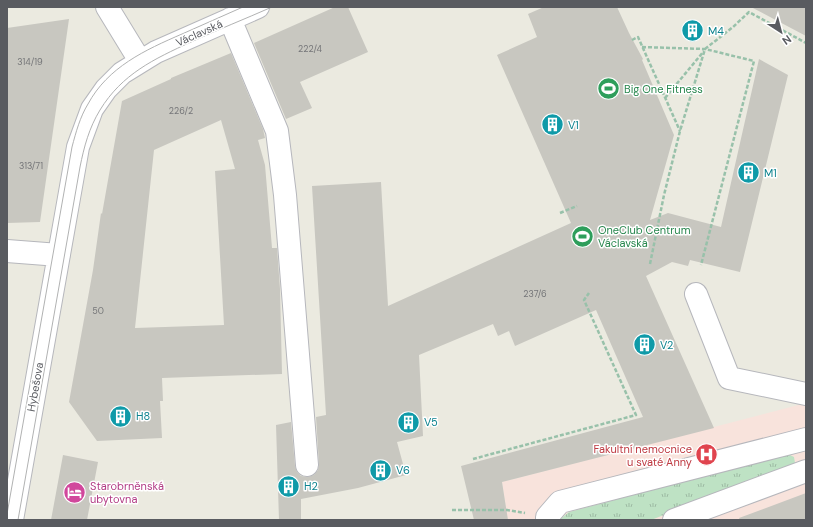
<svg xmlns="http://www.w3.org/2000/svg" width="813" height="527" font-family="'DM Sans',sans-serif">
  <defs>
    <pattern id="grass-tufts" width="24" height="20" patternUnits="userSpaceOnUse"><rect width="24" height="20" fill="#bee2c4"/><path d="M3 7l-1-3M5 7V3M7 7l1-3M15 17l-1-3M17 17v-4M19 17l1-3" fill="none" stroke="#9dbaa3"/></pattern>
  </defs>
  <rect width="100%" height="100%" fill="#ebeae0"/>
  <path fill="#f8e3dc" d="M806,403V520H508L502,482Z"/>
  <path fill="url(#grass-tufts)" d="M788,454L794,457L795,463L791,466L651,520H559L569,512Z"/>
  <path fill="#c8c7c0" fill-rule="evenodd" d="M335,7H348L368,52L300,82L312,108L286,119L254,43Z
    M544,7H617L629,33L643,59L642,60L674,135L650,220L668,213L721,227L759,59L788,75L740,272L690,260L688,266L672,262L646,276L714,428L502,482L508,520H474L461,466L643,417L596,310L515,346L509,331L498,336L493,324L419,355L423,436L397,442L406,475L358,488L301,499V520H279L276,425L291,422L295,466L297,472L301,476L308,477L314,475L318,470L319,464L316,417L326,415L312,186L381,182L388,306L571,223L497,55L537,37L528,14Z
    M751,7H806V36Z
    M69,19L40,222L7,223V28Z
    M231,53L263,129L265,138L258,140L265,165L272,248H277L280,289L282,374L162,378L163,401H160L162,438L97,441L69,402L93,270L101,213L102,214L122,101L171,79V78ZM221,120L235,169L215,171L224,325L135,328L154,150Z
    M63,455L98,462L87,520H51Z
    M806,493V520H740L739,518Z"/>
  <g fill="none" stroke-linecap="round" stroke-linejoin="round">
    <defs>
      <path id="minor" d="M107,7L140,61
        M230,19L277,131L285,195L307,465
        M7,251L59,255
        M696,294L729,378L806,394
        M12,520L78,147L92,109L106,89L122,73L156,52L258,7
        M547,520V517L560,502L806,439
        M674,520L806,471"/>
    </defs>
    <use href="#minor" stroke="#b6b7bc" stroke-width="24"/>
    <path stroke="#98c1aa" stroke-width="2.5" stroke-dasharray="4 2" stroke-linecap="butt" d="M632,40L638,37L680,131
      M642,47L705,49L754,61L701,265
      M665,98L704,51
      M560,213L577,206
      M650,264L664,195L680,131L705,49L733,27L749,12L806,43
      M473,459L636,415L584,300L589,293
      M452,510H507L525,513"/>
    <use href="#minor" stroke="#fff" stroke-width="22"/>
    <path stroke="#b1b2b2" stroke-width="1" d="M7,514L72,147C76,132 80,117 88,104C108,67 145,50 182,34C202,25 223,16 243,7
      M18,520L80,167C84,147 89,128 100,110C122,74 154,59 191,42C217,30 245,19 272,7"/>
  </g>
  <defs>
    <symbol id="building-disc" viewBox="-11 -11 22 22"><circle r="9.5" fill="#0f9aa8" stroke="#fff"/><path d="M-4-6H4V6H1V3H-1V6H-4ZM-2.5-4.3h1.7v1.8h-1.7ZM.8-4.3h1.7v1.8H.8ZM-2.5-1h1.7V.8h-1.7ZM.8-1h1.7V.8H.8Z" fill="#fff"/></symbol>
    <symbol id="stadium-disc" viewBox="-11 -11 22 22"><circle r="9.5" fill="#2e9e5b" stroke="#fff"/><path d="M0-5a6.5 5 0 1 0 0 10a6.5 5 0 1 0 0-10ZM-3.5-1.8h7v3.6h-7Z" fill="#fff"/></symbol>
    <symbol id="hospital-disc" viewBox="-11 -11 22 22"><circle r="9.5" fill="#e0444e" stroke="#fff"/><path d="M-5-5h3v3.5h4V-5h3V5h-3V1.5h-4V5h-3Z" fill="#fff"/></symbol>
    <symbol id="hotel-disc" viewBox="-11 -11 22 22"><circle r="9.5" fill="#d1479c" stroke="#fff"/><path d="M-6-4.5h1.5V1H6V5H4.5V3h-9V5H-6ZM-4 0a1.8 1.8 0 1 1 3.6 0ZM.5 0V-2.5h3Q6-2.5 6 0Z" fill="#fff"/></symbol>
  </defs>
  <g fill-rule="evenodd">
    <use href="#building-disc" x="680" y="18" width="25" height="25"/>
    <use href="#stadium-disc" x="596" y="76" width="25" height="25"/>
    <use href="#building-disc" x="540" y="112" width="25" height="25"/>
    <use href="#building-disc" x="736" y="160" width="25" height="25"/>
    <use href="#stadium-disc" x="570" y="224" width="25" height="25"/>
    <use href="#building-disc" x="632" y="332" width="25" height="25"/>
    <use href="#building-disc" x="108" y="404" width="25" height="25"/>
    <use href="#building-disc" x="396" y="410" width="25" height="25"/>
    <use href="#hospital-disc" x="694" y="442" width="25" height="25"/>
    <use href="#building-disc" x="368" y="458" width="25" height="25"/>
    <use href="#building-disc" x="276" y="474" width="25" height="25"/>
    <use href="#hotel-disc" x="62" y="480" width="25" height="25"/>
  </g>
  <g text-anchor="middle" stroke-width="3" stroke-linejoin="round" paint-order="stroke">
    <g font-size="9" fill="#757678">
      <text x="310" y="52">222/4</text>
      <text x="30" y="65">314/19</text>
      <text x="181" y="114">226/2</text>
      <text x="31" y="169">313/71</text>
      <text x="535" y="297">237/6</text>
      <text x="98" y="314">50</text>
    </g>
    <g font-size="11" fill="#0d838f" stroke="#fff" text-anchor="start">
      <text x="708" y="35">M4</text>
      <text x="568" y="129">V1</text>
      <text x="764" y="177">M1</text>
      <text x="660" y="349">V2</text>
      <text x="136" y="420">H8</text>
      <text x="424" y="426">V5</text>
      <text x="396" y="474">V6</text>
      <text x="304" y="490">H2</text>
    </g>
    <g font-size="11" fill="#595b60" stroke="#fff">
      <text transform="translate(199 33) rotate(-24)" y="4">Václavská</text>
      <text transform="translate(35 387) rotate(-80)" y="4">Hybešova</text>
    </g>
    <g font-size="11" fill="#27864d" stroke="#fff" text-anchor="start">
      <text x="624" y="93">Big One Fitness</text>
      <text x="598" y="234">OneClub Centrum<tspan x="598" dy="13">Václavská</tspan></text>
    </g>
    <g font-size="11" fill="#be3a42" stroke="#fff" text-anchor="end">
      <text x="692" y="453">Fakultní nemocnice<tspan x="692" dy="13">u svaté Anny</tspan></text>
    </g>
    <g font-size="11" fill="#b23c85" stroke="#fff" text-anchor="start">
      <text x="90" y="490">Starobrněnská<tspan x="90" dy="13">ubytovna</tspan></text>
    </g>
  </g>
  <rect width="813" height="527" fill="none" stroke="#595b60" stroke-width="16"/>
  <g transform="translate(781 32) rotate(144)" stroke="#ffffff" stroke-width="3" paint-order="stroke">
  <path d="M0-3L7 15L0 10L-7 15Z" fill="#595b60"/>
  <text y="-6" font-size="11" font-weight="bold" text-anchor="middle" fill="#595b60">N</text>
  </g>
</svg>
